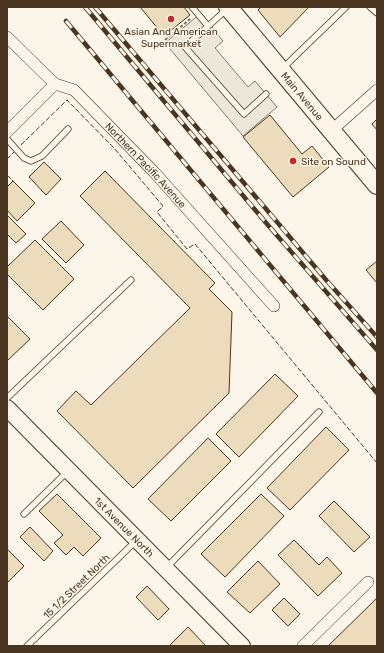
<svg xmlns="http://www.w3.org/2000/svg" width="384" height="653" font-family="Rubik,sans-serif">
  <rect width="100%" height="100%" fill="#fbf6e9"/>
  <path fill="#ede7d9" stroke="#887966" d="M201,13L223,41L215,48L248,87L255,81L277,107L243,136L165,43Z"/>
  <path fill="#ecdcbc" stroke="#4a3520" d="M140,7H184L190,15L164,36Z
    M261,7H309L280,37L258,10Z
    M270,115L302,154L312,146L329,167L293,197L243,137Z
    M377,119V130L372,124Z
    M44,162L61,179L46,195L29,177Z
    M105,171L215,283L209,289L232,312L229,393L133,488L57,411L76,391L91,405L190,308L80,196Z
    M13,181L35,203L17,221L7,210V187Z
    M7,215L26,234L16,243L7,234Z
    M61,221L84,245L66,263L42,239Z
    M35,240L74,279L43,310L7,274V267Z
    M377,261V283L366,270Z
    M7,316L30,339L7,361Z
    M275,374L298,396L239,457L216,434Z
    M326,427L349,450L290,510L267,488Z
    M208,438L231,461L171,521L148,499Z
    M57,494L101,538L83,556L74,547L66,555L54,543L63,535L39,511Z
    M261,494L284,516L225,577L201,554Z
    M334,501L370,537L354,552L319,516Z
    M30,527L53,551L44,561L20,537Z
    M294,540L319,565L327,557L342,573L318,596L278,555Z
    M7,549L24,566L7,583Z
    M258,561L280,584L250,613L227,592Z
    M147,586L169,609L158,620L136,597Z
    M284,598L300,614L288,626L272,610Z
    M377,598V646H328Z
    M188,627L206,646H169Z"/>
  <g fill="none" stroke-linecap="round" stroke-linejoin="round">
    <defs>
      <path id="lane" d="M192,7L208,26
        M370,7L377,13
        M227,9L185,47L244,114L266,94
        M283,68L346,7
        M7,139L24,158L31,161L42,156L68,129
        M7,398L131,280
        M24,514L68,471
        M167,567L319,412
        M27,646L137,540"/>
      <g id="street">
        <path id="s1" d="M7,37L55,84L74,90L154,172L274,306"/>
        <path d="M331,131L377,90"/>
        <path d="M7,132L55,84"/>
        <path d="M303,646L368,582"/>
      </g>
      <g id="secondary">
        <path id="s2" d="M7,408L242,646"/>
      </g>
      <g id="primary">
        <path id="s3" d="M228,7L377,185"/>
      </g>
    </defs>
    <use href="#lane" stroke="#4a3520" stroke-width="7"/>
    <use href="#street" stroke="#4a3520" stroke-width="12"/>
    <use href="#secondary" stroke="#4a3520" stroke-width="18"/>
    <use href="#primary" stroke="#4a3520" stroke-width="20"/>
    <path stroke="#7f6f5c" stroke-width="2" stroke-dasharray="3 2" stroke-linecap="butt" d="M165,40L190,19"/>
    <use href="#lane" stroke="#fbf6e9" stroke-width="5.5"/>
    <use href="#street" stroke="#fbf6e9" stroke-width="11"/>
    <use href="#secondary" stroke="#fbf6e9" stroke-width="16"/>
    <use href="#primary" stroke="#fbf6e9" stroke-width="18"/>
    <defs>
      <path id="rail" d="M85,7L267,224L377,350
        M95,7L327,281L377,337
        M66,21L377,393"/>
    </defs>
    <use href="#rail" stroke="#4a3520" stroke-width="4.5"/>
    <use href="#rail" stroke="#fbf6e9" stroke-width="3" stroke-dasharray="9" stroke-linecap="butt"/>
    <path stroke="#4a3520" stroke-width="1" stroke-dasharray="5 2" stroke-linecap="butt" d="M21,145L67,100L114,148L163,206L157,212L187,249L195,244L377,463
      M7,159L14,152
      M7,175L13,181"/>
  </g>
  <g fill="#c62828" stroke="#fbf6e9" stroke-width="1.5">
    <circle cx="171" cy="19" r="4"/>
    <circle cx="293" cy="161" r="4"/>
  </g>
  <g text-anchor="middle" stroke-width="3" stroke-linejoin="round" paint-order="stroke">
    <g font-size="10" fill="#4a3520" stroke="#fbf6e9">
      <text x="171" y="35">Asian And American<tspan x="171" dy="12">Supermarket</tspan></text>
      <text x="301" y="165" text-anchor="start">Site on Sound</text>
    </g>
    <g font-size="10" fill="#4a3520" stroke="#fbf6e9">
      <text dy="4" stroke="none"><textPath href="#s3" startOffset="116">Main Avenue</textPath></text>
      <text dy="4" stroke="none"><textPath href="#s1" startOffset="191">Northern Pacific Avenue</textPath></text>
      <text dy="4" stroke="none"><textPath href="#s2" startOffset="167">1st Avenue North</textPath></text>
      <text transform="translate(76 586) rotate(-44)" y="4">15 1/2 Street North</text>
    </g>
  </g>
  <rect width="384" height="653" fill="none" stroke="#4a3520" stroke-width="16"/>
</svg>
